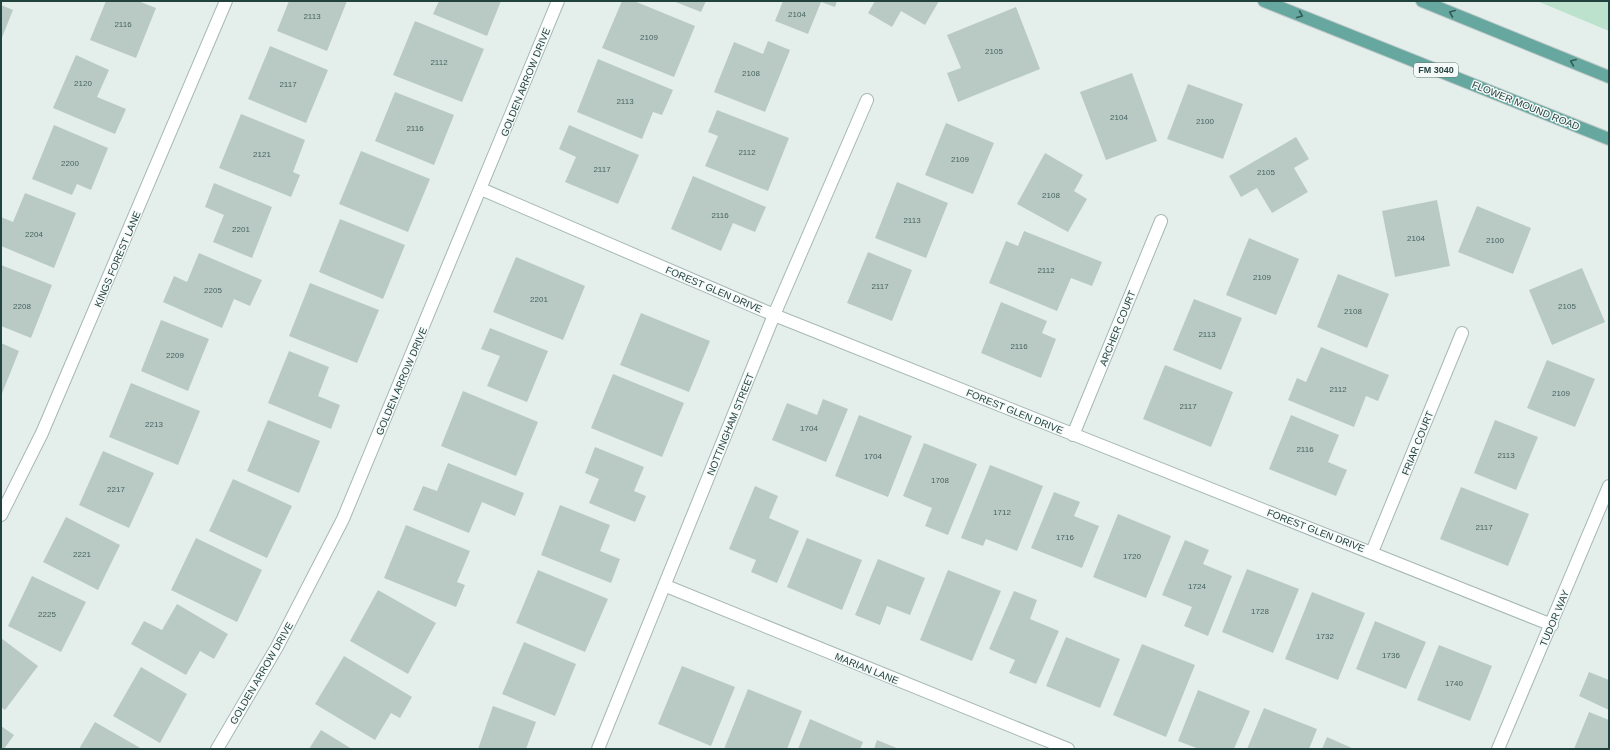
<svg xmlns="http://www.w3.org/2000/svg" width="1610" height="750" font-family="Arial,sans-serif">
  <rect width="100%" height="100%" fill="#e4efeb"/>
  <path fill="#bce1cc" d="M1537,1H1609V31Z"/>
  <path fill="#b9cac5" d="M106,1H138L156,8L136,58L90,40Z
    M289,1H347L327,51L277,31Z
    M439,1H501L487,36L433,14Z
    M622,1H634L695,26L674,77L602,48Z
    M673,1H706L701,12Z
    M783,1H837L835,7L821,2L808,34L775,21Z
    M875,1H939L925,25L901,11L892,27L868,13Z
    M1,5L13,10L1,40Z
    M1016,7L1040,69L958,102L947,73L961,68L947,35Z
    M415,21L484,49L462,102L393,75Z
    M768,41L790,50L765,112L714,92L734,42L763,54Z
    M270,46L328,70L306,123L248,99Z
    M76,55L109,70L97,97L126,109L115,134L53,108Z
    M598,59L673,90L662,115L653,112L642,139L577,112Z
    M1132,73L1157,141L1106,160L1080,92Z
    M1188,84L1243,104L1223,159L1167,139Z
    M395,92L454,115L434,165L375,141Z
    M717,110L789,138L768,191L705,166L718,136L708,132Z
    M241,114L305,140L293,172L300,175L291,197L219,168Z
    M946,123L994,143L973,194L925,175Z
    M54,125L108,148L91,190L77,184L72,195L32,179Z
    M569,125L639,155L618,204L565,182L576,157L559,149Z
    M1296,137L1309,159L1294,168L1308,192L1272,213L1257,188L1241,197L1229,176Z
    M361,151L430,179L408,232L339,204Z
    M1045,153L1083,175L1074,191L1087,199L1068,232L1017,204Z
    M693,176L766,207L755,232L733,223L721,251L671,229Z
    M897,182L948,203L926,258L875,238Z
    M214,183L272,207L252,258L213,242L224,215L205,207Z
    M25,193L76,213L54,268L1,246V217L13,222Z
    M1437,200L1450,266L1395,277L1382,211Z
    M1477,206L1531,228L1513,274L1458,252Z
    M340,219L405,245L383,299L319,272Z
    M1024,231L1102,262L1092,286L1071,278L1057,311L989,283L1006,241L1018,246Z
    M1249,238L1299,259L1276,315L1226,295Z
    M868,252L912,270L892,321L847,303Z
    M199,253L262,280L250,306L234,299L222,328L163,302L174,276L187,282Z
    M516,257L585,286L563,340L493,312Z
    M1,265L52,285L31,338L1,326Z
    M1582,268L1605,322L1552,345L1529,290Z
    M1338,274L1389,294L1367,348L1317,327Z
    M310,283L379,310L357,363L289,336Z
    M1194,299L1242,318L1221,370L1173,350Z
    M1001,302L1047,321L1042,333L1056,339L1041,378L981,353Z
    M641,313L710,341L689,392L620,365Z
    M161,320L209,339L188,391L141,371Z
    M490,328L548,351L527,402L487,386L500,356L481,349Z
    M1,343L19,351L1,396Z
    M1321,347L1389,375L1378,401L1366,396L1354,427L1288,400L1297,378L1306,382Z
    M289,351L329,367L318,396L340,405L331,429L268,403Z
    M1547,360L1595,379L1575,427L1527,408Z
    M1165,365L1233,392L1211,447L1143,419Z
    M613,374L684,403L662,457L591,428Z
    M131,383L200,411L178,465L109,437Z
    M463,391L538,422L516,476L441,446Z
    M823,399L848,409L826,462L772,440L787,403L817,415Z
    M859,415L912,436L888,497L835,476Z
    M1291,415L1339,435L1328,462L1347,470L1336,496L1269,469Z
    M268,420L320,441L299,493L247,471Z
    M1495,420L1538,437L1516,490L1474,473Z
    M924,443L977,464L948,535L925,526L932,508L903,496Z
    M595,447L644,467L634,491L646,496L635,522L589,503L599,479L585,473Z
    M103,451L154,473L129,528L79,505Z
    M448,463L524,493L515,516L482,502L469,533L413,510L423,486L437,491Z
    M990,465L1043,486L1017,551L986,539L983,546L961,538Z
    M233,479L292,506L267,558L209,531Z
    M755,486L778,496L769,518L799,531L777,583L751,572L756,560L729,549Z
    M1461,487L1529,514L1508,566L1440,539Z
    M1054,492L1080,502L1074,516L1099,526L1082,568L1031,548Z
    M560,505L610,525L600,551L620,559L611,583L541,555Z
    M1118,514L1171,536L1146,598L1093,577Z
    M66,517L120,545L98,590L43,562Z
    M406,525L470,551L457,582L465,585L456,607L384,578Z
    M196,538L262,570L237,622L171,590Z
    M807,538L862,560L842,610L787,587Z
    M1185,540L1209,550L1203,564L1232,576L1208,636L1184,626L1192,607L1162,595Z
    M878,559L925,578L910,615L887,606L880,625L855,615Z
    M1247,569L1299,589L1273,653L1222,632Z
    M538,570L608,599L585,652L516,623Z
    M948,570L1001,591L972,661L920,640Z
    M32,576L86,602L61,652L8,626Z
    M378,590L436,623L408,674L350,641Z
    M1014,591L1037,600L1030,619L1059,631L1036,684L1009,673L1015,660L989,649Z
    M1312,592L1365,613L1338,680L1285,659Z
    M177,604L228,634L214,659L200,651L186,675L131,644L144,621L162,630Z
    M1375,621L1426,642L1406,689L1356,669Z
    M1066,637L1120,659L1100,708L1046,686Z
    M1,638L38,666L5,710L1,707Z
    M524,642L576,664L555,716L502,694Z
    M1142,644L1195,665L1166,737L1113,715Z
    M1439,645L1492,666L1470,721L1417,700Z
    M344,656L412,697L400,718L391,713L375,740L315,704Z
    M682,666L735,687L711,746L658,724Z
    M141,667L187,694L160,743L113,716Z
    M1589,672L1609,680V710L1579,696Z
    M748,689L802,711L787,749H724Z
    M1198,690L1250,711L1234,749H1199L1178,741Z
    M493,706L536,722L526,749H478Z
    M1264,708L1317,729L1309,749H1247Z
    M1589,712L1609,720V749H1574Z
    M810,719L863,742L860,749H798Z
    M95,722L142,749H79Z
    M1,726L14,735L4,749H1Z
    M321,730L352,749H309Z
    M1327,737L1354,749H1322Z
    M877,740L899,749H874Z"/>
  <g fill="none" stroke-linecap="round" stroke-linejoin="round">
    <defs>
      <path id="street" d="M481,189L774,315L1552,625
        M1073,435L1161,221
        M1,515L42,433L226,1
        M1372,552L1462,333
        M666,586L1068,749
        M217,749L277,647L343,519L558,1
        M598,749L774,315L867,100
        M1498,749L1609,486"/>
      <path id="primary" d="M1264,1L1609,139
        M1422,1L1609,77"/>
    </defs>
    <use href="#street" stroke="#a6b8b4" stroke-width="14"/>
    <use href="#primary" stroke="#c1cac9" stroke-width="14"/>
    <use href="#street" stroke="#fff" stroke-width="12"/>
    <use href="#primary" stroke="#66a7a0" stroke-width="12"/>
  </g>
  <defs><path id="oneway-chevron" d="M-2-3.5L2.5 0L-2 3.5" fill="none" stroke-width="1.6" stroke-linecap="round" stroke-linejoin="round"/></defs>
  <g stroke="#335b56">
    <use href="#oneway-chevron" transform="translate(1452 13) rotate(-158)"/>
    <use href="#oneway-chevron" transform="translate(1300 15) rotate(22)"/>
    <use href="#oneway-chevron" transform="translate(1573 62) rotate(-158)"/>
  </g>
  <g text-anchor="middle" stroke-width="3" stroke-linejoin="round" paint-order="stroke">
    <g font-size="8" fill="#486460">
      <text x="797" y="17">2104</text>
      <text x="312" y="19">2113</text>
      <text x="123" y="27">2116</text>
      <text x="649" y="40">2109</text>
      <text x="994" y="54">2105</text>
      <text x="439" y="65">2112</text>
      <text x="751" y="76">2108</text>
      <text x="83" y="86">2120</text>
      <text x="288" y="87">2117</text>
      <text x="625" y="104">2113</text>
      <text x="1119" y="120">2104</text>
      <text x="1205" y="124">2100</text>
      <text x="415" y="131">2116</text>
      <text x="747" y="155">2112</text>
      <text x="262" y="157">2121</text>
      <text x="960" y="162">2109</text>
      <text x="70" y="166">2200</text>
      <text x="602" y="172">2117</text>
      <text x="1266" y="175">2105</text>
      <text x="1051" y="198">2108</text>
      <text x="720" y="218">2116</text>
      <text x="912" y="223">2113</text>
      <text x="241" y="232">2201</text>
      <text x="34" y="237">2204</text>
      <text x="1416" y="241">2104</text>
      <text x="1495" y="243">2100</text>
      <text x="1046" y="273">2112</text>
      <text x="1262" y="280">2109</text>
      <text x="880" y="289">2117</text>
      <text x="213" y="293">2205</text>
      <text x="539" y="302">2201</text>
      <text x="22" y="309">2208</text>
      <text x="1567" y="309">2105</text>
      <text x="1353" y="314">2108</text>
      <text x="1207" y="337">2113</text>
      <text x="1019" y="349">2116</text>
      <text x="175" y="358">2209</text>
      <text x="1338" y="392">2112</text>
      <text x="1561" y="396">2109</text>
      <text x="1188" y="409">2117</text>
      <text x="154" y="427">2213</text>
      <text x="809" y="431">1704</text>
      <text x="1305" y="452">2116</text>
      <text x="1506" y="458">2113</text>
      <text x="873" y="459">1704</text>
      <text x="940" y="483">1708</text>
      <text x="116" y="492">2217</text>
      <text x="1002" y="515">1712</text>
      <text x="1484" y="530">2117</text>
      <text x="1065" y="540">1716</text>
      <text x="82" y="557">2221</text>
      <text x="1132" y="559">1720</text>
      <text x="1197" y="589">1724</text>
      <text x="1260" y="614">1728</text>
      <text x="47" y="617">2225</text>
      <text x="1325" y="639">1732</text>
      <text x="1391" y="658">1736</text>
      <text x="1454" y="686">1740</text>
    </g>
    <rect fill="#f5faf9" stroke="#617976" stroke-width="1" x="1414" y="63" width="44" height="14" rx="3"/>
    <g font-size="9" font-weight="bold" fill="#22423e">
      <text x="1436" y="73">FM 3040</text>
    </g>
    <g font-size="10" fill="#22423e" stroke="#f5faf9">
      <text transform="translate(525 82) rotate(-68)" y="4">GOLDEN ARROW DRIVE</text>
      <text transform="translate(1526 105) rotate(22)" y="4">FLOWER MOUND ROAD</text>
      <text transform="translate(117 259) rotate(-67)" y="4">KINGS FOREST LANE</text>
      <text transform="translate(714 289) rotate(23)" y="4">FOREST GLEN DRIVE</text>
      <text transform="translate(1117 328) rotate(-68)" y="4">ARCHER COURT</text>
      <text transform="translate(401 381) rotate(-67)" y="4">GOLDEN ARROW DRIVE</text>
      <text transform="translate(1015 411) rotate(22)" y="4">FOREST GLEN DRIVE</text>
      <text transform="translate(730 424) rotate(-68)" y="4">NOTTINGHAM STREET</text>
      <text transform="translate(1417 443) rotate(-68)" y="4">FRIAR COURT</text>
      <text transform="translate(1316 530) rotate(21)" y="4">FOREST GLEN DRIVE</text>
      <text transform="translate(1554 618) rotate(-67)" y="4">TUDOR WAY</text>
      <text transform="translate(867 668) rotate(22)" y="4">MARIAN LANE</text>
      <text transform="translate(261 673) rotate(-60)" y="4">GOLDEN ARROW DRIVE</text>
    </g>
  </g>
  <rect width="1610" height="750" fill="none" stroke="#22423e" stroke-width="4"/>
</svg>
